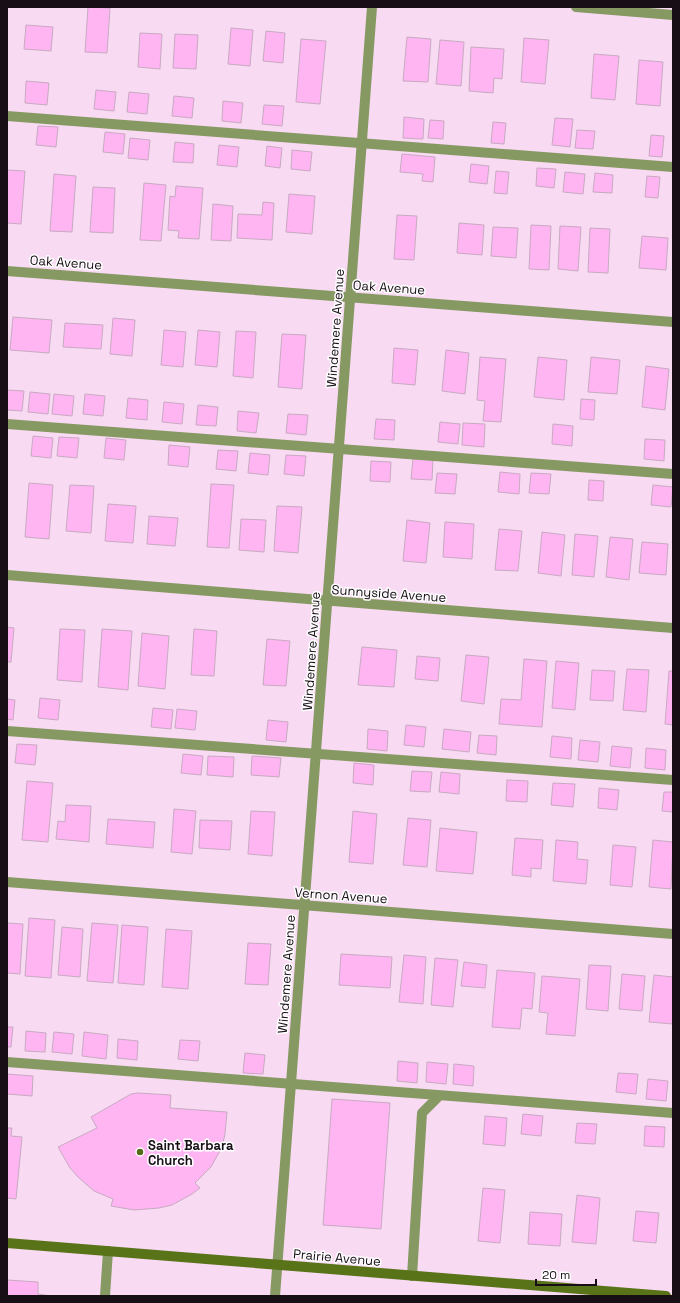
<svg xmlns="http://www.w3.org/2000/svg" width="680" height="1303" font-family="'Space Grotesk',sans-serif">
  <rect width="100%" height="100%" fill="#f9daf3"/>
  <path fill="#feb5f2" stroke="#c8aac2" d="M88,7L110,8L107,53L85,52Z
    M26,25L53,27L51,51L24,49Z
    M231,28L253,30L250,66L228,64Z
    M266,31L285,33L283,63L263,61Z
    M140,33L162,34L160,69L138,67Z
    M175,34L198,35L196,69L173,68Z
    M407,37L431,39L428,82L403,81Z
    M524,38L549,40L545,84L521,82Z
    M301,39L326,41L320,104L296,102Z
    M440,40L464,42L461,86L436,84Z
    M471,47L504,49L502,79L494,78L493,93L469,91Z
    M594,54L619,56L615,100L591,98Z
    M639,60L663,62L660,106L636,104Z
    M26,81L49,83L47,105L25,103Z
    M96,90L116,92L114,111L94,109Z
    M129,92L149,94L147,114L127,112Z
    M174,96L194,98L192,118L172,116Z
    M223,101L243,103L241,123L222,121Z
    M264,105L284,106L282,126L262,124Z
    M404,117L424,119L423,139L403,138Z
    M555,118L573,119L570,147L552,145Z
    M430,120L444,121L443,139L428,138Z
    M493,122L506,123L504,144L491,143Z
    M38,126L58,127L56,147L36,145Z
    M577,130L595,131L593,149L575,148Z
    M105,132L125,134L123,154L103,152Z
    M651,135L664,136L662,157L649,156Z
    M130,138L150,140L148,160L128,158Z
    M175,142L194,144L193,163L173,162Z
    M219,145L239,147L237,167L217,165Z
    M267,146L282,148L280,168L265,166Z
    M292,150L312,152L310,171L291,169Z
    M402,154L435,157L433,182L422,181L423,174L400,172Z
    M471,164L489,166L487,184L469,182Z
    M537,168L556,169L554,188L536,186Z
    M7,170L25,171L21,224L7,223Z
    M496,171L509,172L507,194L494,193Z
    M565,172L585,174L583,194L563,192Z
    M595,173L613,175L612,193L593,192Z
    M54,174L76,176L72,232L50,231Z
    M647,176L660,177L658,198L645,197Z
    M144,183L166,185L161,241L140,240Z
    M176,186L203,188L199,239L178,238L179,231L168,230L170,196L175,197Z
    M93,187L115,188L113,233L90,232Z
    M289,194L315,196L312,234L286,232Z
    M263,202L274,203L272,240L237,238L238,214L262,215Z
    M213,204L233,206L231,241L211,240Z
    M397,215L417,216L414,260L394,259Z
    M459,223L484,225L482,255L457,253Z
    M531,225L551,226L549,270L529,269Z
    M560,226L581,227L578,271L558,269Z
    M493,227L518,228L516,258L491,256Z
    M590,228L610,229L608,273L588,272Z
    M642,236L668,238L666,270L639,268Z
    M13,317L52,320L49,353L10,350Z
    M113,318L135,320L132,356L110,354Z
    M65,323L103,325L101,349L63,347Z
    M164,330L186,332L183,367L161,365Z
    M198,330L220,332L217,367L195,365Z
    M236,331L256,332L253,378L233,376Z
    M282,334L306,335L302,389L278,387Z
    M394,348L418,350L415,385L392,383Z
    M446,350L469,353L465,394L442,391Z
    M480,357L506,359L501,422L483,421L485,401L477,400Z
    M538,357L567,360L564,400L534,397Z
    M591,357L620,360L617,394L588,392Z
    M646,366L669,369L665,410L642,407Z
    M7,390L24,391L22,411L7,410Z
    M30,392L50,394L48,414L28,412Z
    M54,394L74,396L72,416L52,414Z
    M85,394L105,396L103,416L83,414Z
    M128,398L148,400L147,420L126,418Z
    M581,399L595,400L594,420L580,419Z
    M164,402L184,404L182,424L162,422Z
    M198,405L218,407L216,426L196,425Z
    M238,411L259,413L256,433L237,431Z
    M288,414L308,415L306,435L286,433Z
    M376,419L395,420L394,440L374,439Z
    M440,422L460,424L458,444L438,442Z
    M463,423L485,424L484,447L462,445Z
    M553,424L573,426L572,446L552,444Z
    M33,436L53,438L51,458L31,456Z
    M59,437L79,438L77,458L57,456Z
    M106,438L126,440L124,460L104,458Z
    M645,439L665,440L664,461L644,459Z
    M169,445L190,447L188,467L168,465Z
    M218,450L238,451L236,471L216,469Z
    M250,453L270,455L268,475L248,473Z
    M286,455L306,456L304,476L284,474Z
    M413,459L433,460L432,480L411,479Z
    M371,461L391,462L390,482L370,481Z
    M500,472L520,474L519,494L498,492Z
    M437,473L457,474L455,494L435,493Z
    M531,473L551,474L549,494L529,493Z
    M589,480L604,481L603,501L588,500Z
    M29,483L53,485L49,539L25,537Z
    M211,484L234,485L229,548L207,547Z
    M70,485L94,486L91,533L66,531Z
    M653,485L673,487L671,507L651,505Z
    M108,504L136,506L133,543L105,541Z
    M277,506L302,507L298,553L274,551Z
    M149,516L178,518L175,546L147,544Z
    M241,519L266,520L264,552L239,550Z
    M407,520L430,523L426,563L403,561Z
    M445,522L474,524L472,559L443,557Z
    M499,529L522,531L518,571L495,570Z
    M542,532L565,535L561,576L538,573Z
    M575,534L598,536L594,577L572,575Z
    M610,537L633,539L629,580L606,577Z
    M642,542L668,544L666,575L639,573Z
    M7,627L14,628L11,662H7Z
    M60,629L85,630L82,682L57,680Z
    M102,629L132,631L128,690L98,687Z
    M194,629L217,631L214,676L191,675Z
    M142,633L169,636L165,689L138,686Z
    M267,639L290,641L286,686L263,685Z
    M362,647L397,650L394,687L358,685Z
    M466,655L489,657L484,704L461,701Z
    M417,656L440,658L438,681L415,679Z
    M524,659L547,661L542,727L499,724L501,699L521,700Z
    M556,661L579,663L575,710L552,708Z
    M627,669L649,670L646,712L623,710Z
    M592,670L615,671L613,701L590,700Z
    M669,671H673V725L665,724Z
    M40,698L60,700L58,720L38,718Z
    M7,699L15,700L13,720L7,719Z
    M153,708L173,710L171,729L151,727Z
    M177,709L197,711L195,730L175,728Z
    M268,720L288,722L286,742L266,740Z
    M406,725L426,727L424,747L404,745Z
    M368,729L388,731L387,751L367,749Z
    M444,729L471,732L469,752L442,749Z
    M479,735L497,736L496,755L477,753Z
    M552,736L572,738L571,759L550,757Z
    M580,740L600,742L598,762L578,760Z
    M17,744L37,745L35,765L15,763Z
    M612,746L632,748L630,768L610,766Z
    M646,748L666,750L665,770L645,768Z
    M183,754L203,756L201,775L181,773Z
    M208,756L234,757L233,777L207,775Z
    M252,756L281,758L279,777L251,775Z
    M354,763L374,765L373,785L353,783Z
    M412,771L432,772L430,792L410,791Z
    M441,772L460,774L459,794L439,792Z
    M507,780L528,781L527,802L506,801Z
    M27,781L53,783L48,842L22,840Z
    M553,783L575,784L573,807L551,805Z
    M599,788L619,790L617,810L598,808Z
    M664,792H673V812L662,811Z
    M66,805L91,806L89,842L56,839L58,821L65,822Z
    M174,809L196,811L192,854L171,852Z
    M251,811L275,812L272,856L248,854Z
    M353,811L377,814L373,864L349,862Z
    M408,818L431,820L427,867L403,865Z
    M108,819L155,822L153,848L106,844Z
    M200,820L232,821L230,850L199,848Z
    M440,828L477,832L473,874L436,871Z
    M515,838L543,840L541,869L531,868V877L512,875Z
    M556,840L578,842L577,859L588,860L586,884L553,881Z
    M653,840L673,842L671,889L649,887Z
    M613,845L636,847L632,887L610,885Z
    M29,918L55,920L51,978L25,976Z
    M7,923L23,924L20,974L7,973Z
    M92,923L118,925L113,983L87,981Z
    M122,925L148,927L144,985L118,983Z
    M62,927L83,929L80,977L58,975Z
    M166,929L192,931L188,989L162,987Z
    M248,943L271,944L268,985L245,984Z
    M341,954L392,957L390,988L339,985Z
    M404,955L426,957L423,1004L399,1002Z
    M435,958L458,960L453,1007L431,1005Z
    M464,962L487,965L485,988L461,986Z
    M589,965L611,966L608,1011L586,1009Z
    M497,970L535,973L532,1009L522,1008L520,1029L492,1027Z
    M622,974L645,976L642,1011L619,1009Z
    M654,975L673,977V1024L649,1022Z
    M542,976L580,979L575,1036L546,1034L548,1013L539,1012Z
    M7,1027H13L11,1047H7Z
    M26,1031L46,1033L45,1052L25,1051Z
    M54,1032L74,1034L72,1054L52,1052Z
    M84,1032L108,1035L106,1059L82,1056Z
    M118,1039L138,1041L137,1060L117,1058Z
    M180,1040L200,1041L198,1061L178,1059Z
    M245,1053L265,1055L263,1074L243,1073Z
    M398,1061L418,1063L417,1083L397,1081Z
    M427,1062L448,1064L446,1084L426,1082Z
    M454,1064L474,1066L473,1086L453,1084Z
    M618,1073L638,1074L636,1094L616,1092Z
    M7,1074L33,1076L32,1096L7,1094Z
    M648,1079L668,1081L666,1101L646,1099Z
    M138,1093L171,1095L170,1108L227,1112L225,1134L222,1147L211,1167L195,1183L200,1188L192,1194L172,1205L159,1208L134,1210L111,1206L113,1199L94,1191L78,1177L70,1168L58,1147L97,1128L91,1117L131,1094Z
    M332,1099L390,1103L381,1229L323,1225Z
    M523,1114L543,1116L541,1136L521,1134Z
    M485,1116L507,1118L505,1146L483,1144Z
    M577,1123L597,1124L595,1144L575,1143Z
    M645,1126L665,1127L664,1147L644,1146Z
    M7,1128H12L11,1136L22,1137L16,1199L7,1198Z
    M483,1188L505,1190L500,1243L478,1241Z
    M577,1195L600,1198L596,1244L572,1242Z
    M636,1211L659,1213L656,1243L633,1241Z
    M530,1212L562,1214L560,1246L528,1244Z
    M7,1280L38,1282V1294L51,1296H7Z"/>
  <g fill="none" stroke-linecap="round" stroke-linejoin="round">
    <path stroke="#869963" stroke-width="10" d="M7,116L673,167
      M7,424L673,474
      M7,731L673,780
      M7,1062L673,1113
      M412,1276L422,1113L439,1096
      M105,1296L108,1251"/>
    <path stroke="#869963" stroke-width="10" d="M576,7L673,15
      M7,271L673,322
      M7,575L673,628
      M7,882L673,934
      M275,1296L372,7"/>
    <path stroke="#597318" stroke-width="10" d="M7,1243L666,1296"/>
  </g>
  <circle fill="#526a19" stroke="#fff" stroke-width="1.5" cx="140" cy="1152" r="4"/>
  <g text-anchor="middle" stroke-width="3" stroke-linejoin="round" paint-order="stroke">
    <g font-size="13" fill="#180e16" stroke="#fff">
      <text transform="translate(66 262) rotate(4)" y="5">Oak Avenue</text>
      <text transform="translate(389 287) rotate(4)" y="5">Oak Avenue</text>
      <text transform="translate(335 328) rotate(-86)" y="5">Windemere Avenue</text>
      <text transform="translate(389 593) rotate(4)" y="5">Sunnyside Avenue</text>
      <text transform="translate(311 651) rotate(-86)" y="5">Windemere Avenue</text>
      <text transform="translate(341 895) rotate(4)" y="5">Vernon Avenue</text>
      <text transform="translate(286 974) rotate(-86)" y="5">Windemere Avenue</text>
      <text transform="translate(337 1257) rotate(5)" y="5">Prairie Avenue</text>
    </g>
    <g font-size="13" font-weight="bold" fill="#180e16" stroke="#fff" text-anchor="start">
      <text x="148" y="1150">Saint Barbara<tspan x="148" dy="15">Church</tspan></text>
    </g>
  </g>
  <rect width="680" height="1303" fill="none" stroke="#180e16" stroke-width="16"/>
  <path d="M536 1279v6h60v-6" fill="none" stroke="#180e16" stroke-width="2"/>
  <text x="542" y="1279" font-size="12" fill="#180e16" stroke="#ffffff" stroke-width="3" paint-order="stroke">20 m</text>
</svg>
